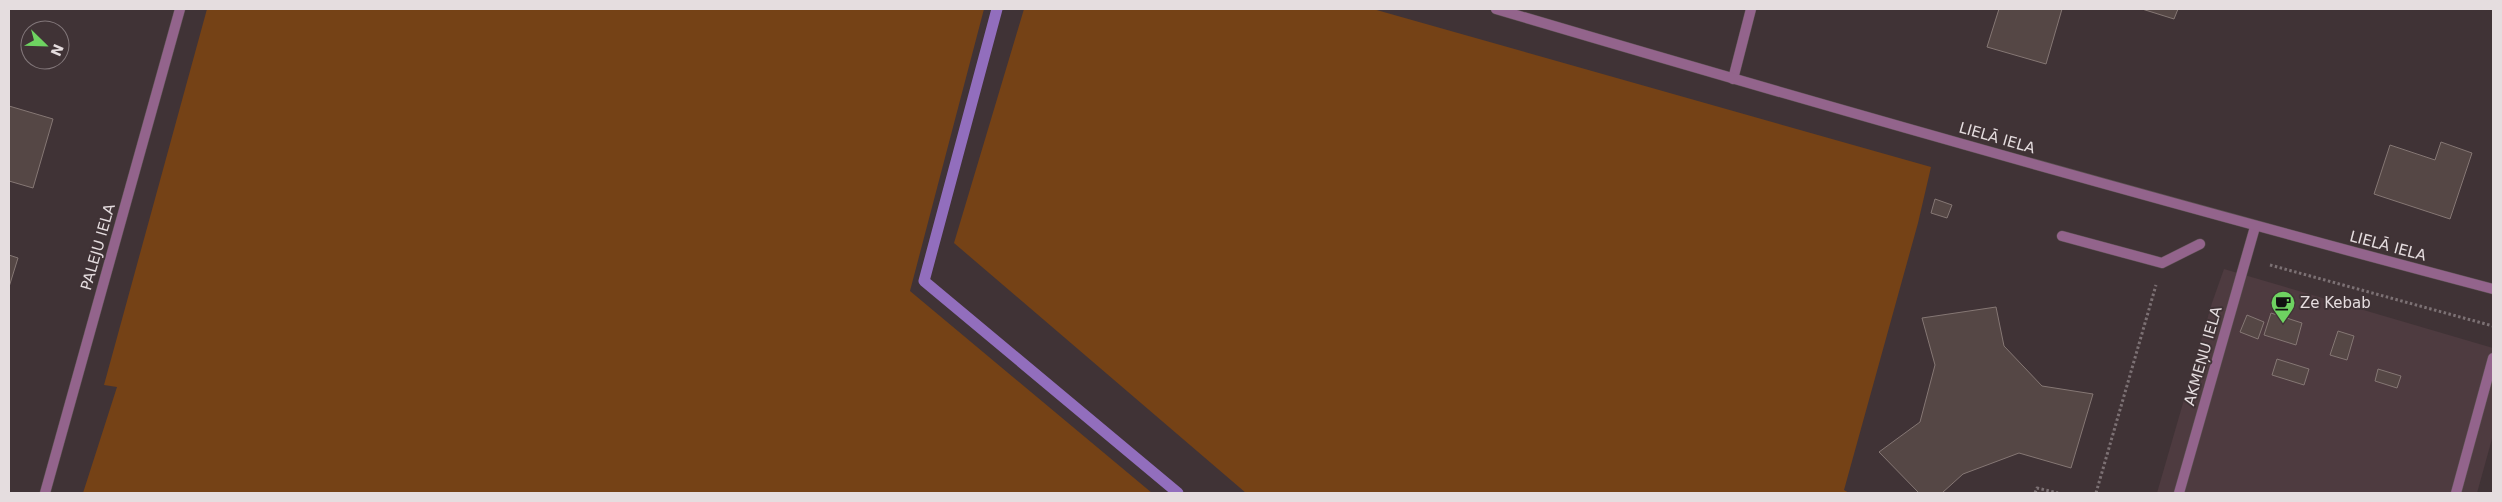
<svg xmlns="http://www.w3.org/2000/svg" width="2502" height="502" font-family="'DejaVu Sans',sans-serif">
  <rect width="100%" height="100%" fill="#403336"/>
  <path fill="#4e3b40" d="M2224,269L2493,348V435L2477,493H2157L2212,303Z"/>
  <path fill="#754216" d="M207,9H984L910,291L1152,493H83L117,387L104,385Z
    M1024,9H1373L1931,167L1918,223L1844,490L1849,493H1246L954,243Z"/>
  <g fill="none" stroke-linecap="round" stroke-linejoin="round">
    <path stroke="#926ebd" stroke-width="11" d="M997,9L924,281L1178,493"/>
  </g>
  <path fill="#554745" stroke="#857774" d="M1999,9H2062L2046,64L1987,47Z
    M2142,9H2178L2174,19Z
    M9,106L53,119L33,188L9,181Z
    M2441,142L2472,153L2450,219L2374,194L2390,145L2435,160Z
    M1935,199L1952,205L1947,218L1931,213Z
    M9,255L18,258L9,287Z
    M1996,307L2004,346L2042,386L2093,394L2071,468L2019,453L1963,474L1942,493H1919L1879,452L1920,422L1935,365L1922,318Z
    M2271,313L2302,323L2296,345L2264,335Z
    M2247,315L2264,322L2258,339L2240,332Z
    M2338,331L2354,336L2347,360L2330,355Z
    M2277,359L2309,369L2304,385L2272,375Z
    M2378,369L2401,376L2397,388L2375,381Z"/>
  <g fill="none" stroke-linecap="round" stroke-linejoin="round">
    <defs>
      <path id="service" d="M2062,236L2162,263L2200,244"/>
      <path id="minor" d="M1733,79L1751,9
        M45,493L180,9
        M2179,493L2255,227
        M2456,493L2493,358"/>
      <path id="tertiary" d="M1496,9C1827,107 2159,201 2493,289"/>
    </defs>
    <use href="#service" stroke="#5e5254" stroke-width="11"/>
    <use href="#minor" stroke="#5e5254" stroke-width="11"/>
    <use href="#tertiary" stroke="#5e5254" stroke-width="11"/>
    <path stroke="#7c7174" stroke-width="3" stroke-dasharray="2.5 2.5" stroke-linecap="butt" d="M2270,265L2493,326
      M2035,493L2037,488L2058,493
      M2096,493L2156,285"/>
    <use href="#service" stroke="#93648c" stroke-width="10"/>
    <use href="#minor" stroke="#93648c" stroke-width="10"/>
    <use href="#tertiary" stroke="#93648c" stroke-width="10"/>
  </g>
  <defs>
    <symbol id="cafe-pin" viewBox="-11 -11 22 30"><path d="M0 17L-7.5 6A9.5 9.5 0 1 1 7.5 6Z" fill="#6ed361" stroke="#403336"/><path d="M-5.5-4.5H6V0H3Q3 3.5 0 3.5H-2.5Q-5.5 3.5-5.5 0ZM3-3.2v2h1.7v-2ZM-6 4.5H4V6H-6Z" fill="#111"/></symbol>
  </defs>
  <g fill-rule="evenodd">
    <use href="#cafe-pin" x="2269" y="289" width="28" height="38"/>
  </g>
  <g text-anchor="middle" stroke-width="4" stroke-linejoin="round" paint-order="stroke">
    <g font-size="15" fill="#e5dddf" stroke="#403336">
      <text transform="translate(1997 138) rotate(16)" y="5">LIELĀ IELA</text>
      <text transform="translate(2388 246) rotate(15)" y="5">LIELĀ IELA</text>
      <text transform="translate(98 247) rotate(-74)" y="5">PALEJU IELA</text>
      <text transform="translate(2203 356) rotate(-74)" y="5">AKMEŅU IELA</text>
    </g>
    <g font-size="15" fill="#e5dddf" stroke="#403336" text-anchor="start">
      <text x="2300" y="308">Ze Kebab</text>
    </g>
  </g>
  <rect width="2502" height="502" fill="none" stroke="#e5dddf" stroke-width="20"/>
  <g transform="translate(45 45) rotate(113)"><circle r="24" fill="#403336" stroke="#82777a"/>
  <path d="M0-4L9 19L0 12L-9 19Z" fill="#6ed361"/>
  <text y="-8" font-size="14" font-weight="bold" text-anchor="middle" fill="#e5dddf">N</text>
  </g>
</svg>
